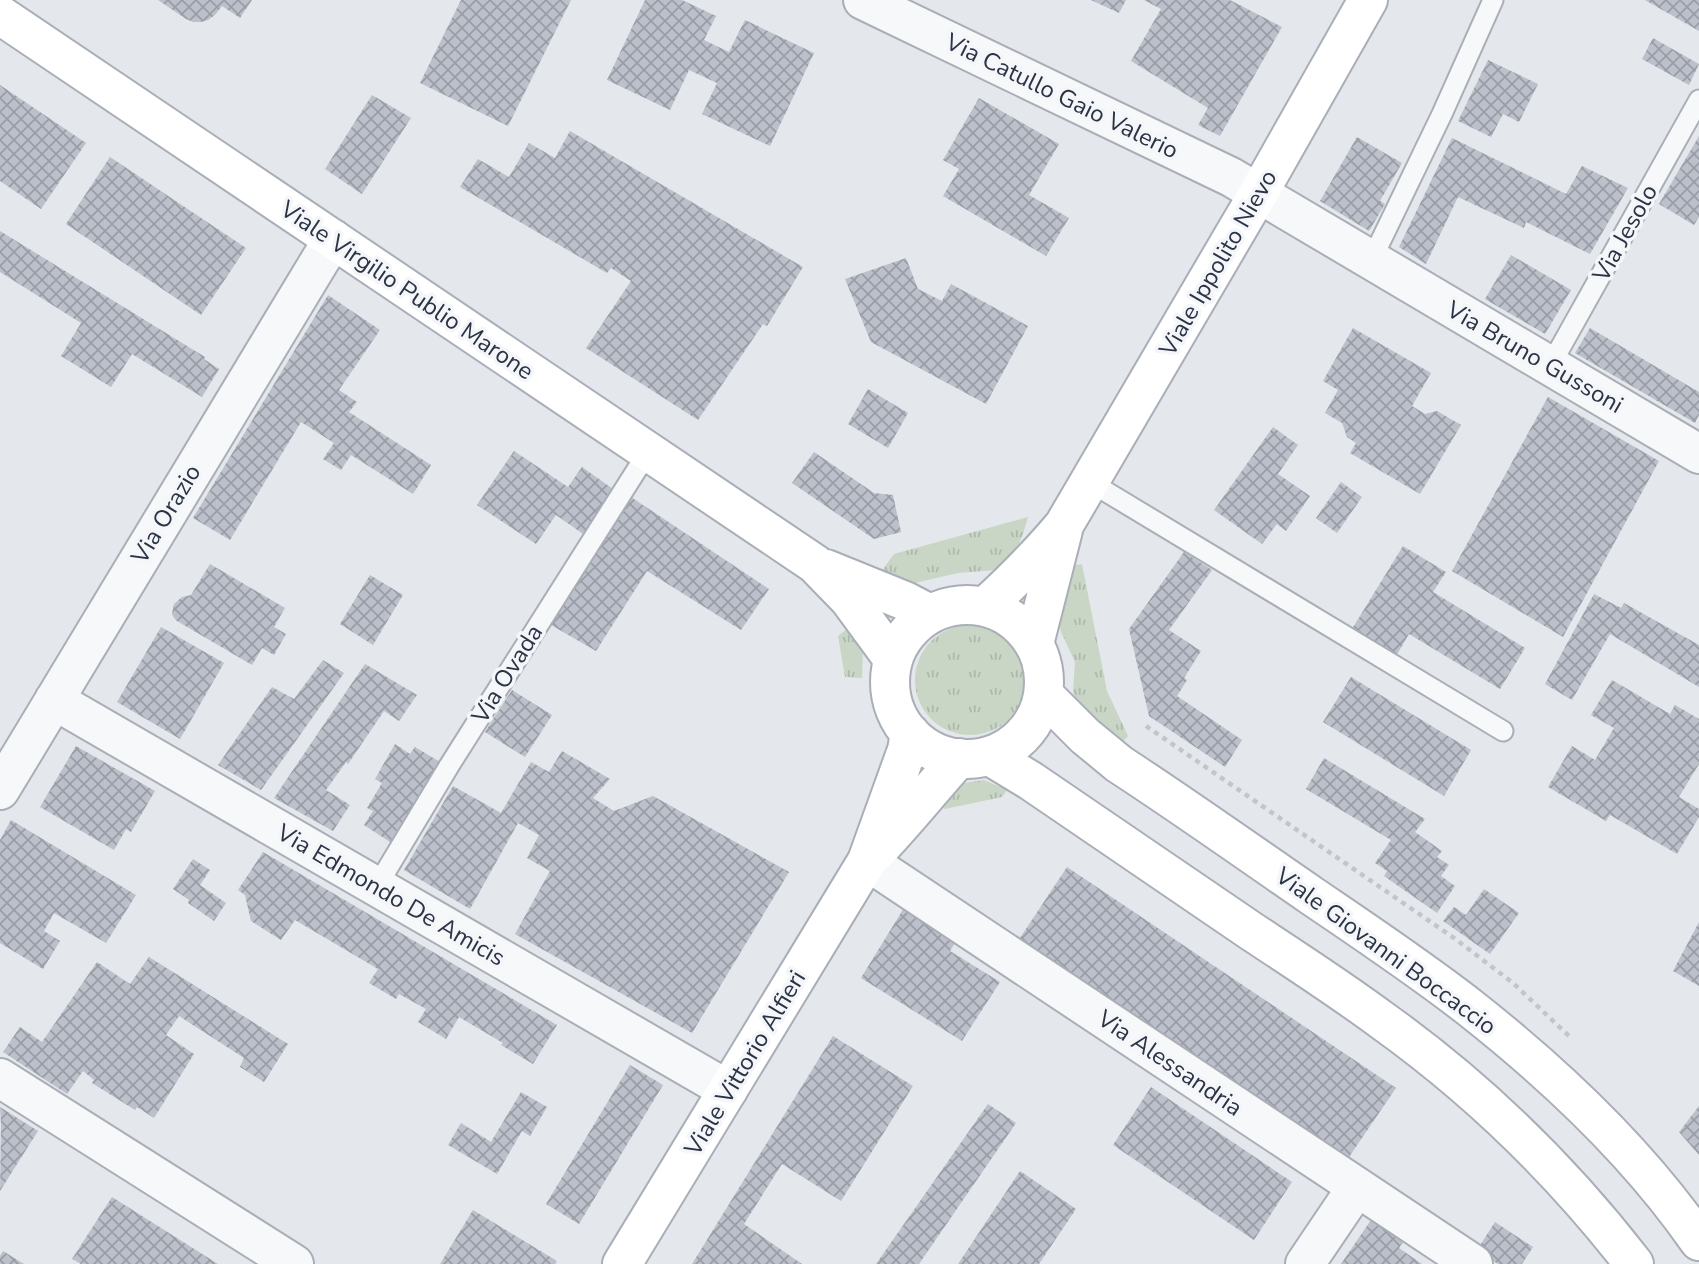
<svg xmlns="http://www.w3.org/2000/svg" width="1699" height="1264" font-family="'Nunito Sans',sans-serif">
  <defs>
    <pattern id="grass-tufts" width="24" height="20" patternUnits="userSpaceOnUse" patternTransform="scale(1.75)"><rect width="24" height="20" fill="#c9d6c5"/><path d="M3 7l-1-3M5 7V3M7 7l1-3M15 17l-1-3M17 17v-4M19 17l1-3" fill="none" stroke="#adb8ab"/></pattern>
    <pattern id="building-cross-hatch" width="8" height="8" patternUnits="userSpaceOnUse" patternTransform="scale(1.75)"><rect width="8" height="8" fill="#bbc0ca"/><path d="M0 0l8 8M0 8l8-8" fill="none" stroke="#989da6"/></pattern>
  </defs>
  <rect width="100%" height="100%" fill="#e4e7ec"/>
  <path fill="url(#grass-tufts)" d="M1028,517L1023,534L1014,556L996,570L958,573L915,583L880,573L894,554Z
    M1082,564L1107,691L1128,736L1122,743L1082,716L1073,692L1075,662L1061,632L1055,607L1063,586L1076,565Z
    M915 680a55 55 0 1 1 110 0a55 55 0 1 1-110 0Z
    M851,626L863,650L862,678L845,677L838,636Z
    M984,780L1007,790L1002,797L945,809L934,802L946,789L965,783Z"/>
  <path fill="url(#building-cross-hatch)" d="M158,0H252L240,18L222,6L215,15L208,20L201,22H193L186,19Z
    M461,0H571L508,126L420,83Z
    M645,0H682L716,16L704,40L729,52L745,20L814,53L770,146L702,114L717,83L689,70L670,110L607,80Z
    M1091,0H1126L1119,13Z
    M1144,0H1230L1282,27L1220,136L1198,125L1208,108L1131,61L1161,9Z
    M1645,0H1699V31Z
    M1653,38L1699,64L1689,85L1642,59Z
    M1488,60L1538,84L1519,122L1503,114L1491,137L1458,121Z
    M0,85L86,143L41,209L0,181Z
    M372,95L411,118L362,194L325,169Z
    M979,98L1059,144L1029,195L1069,218L1046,256L943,196L959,169L943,160Z
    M570,131L803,267L767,326L763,324L698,420L586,348L631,281L611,268L607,273L460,187L478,159L509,177L529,143L555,158Z
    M1699,136V217L1694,225L1659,204Z
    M1357,137L1402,163L1380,201L1385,204L1369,231L1320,201Z
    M1452,138L1566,194L1582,166L1628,188L1590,254L1526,222L1524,228L1458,197L1426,264L1399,247Z
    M110,157L246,248L201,315L66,224Z
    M0,231L205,357L204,359L219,369L202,397L132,354L111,387L61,356L81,323L0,272Z
    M1511,255L1571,290L1545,334L1485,299Z
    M906,258L918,289L942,301L951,284L1028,326L986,404L871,342L845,279Z
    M328,295L380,330L339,390L357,402L349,412L431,465L413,494L351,455L341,470L323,459L334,443L301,422L230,540L193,518Z
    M1353,328L1431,373L1412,406L1425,414L1437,411L1461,425L1420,494L1350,453L1356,443L1347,437L1342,423L1325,413L1338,390L1323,381Z
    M1590,328L1699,392V415L1695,423L1575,353Z
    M868,389L908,413L888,448L848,424Z
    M1548,397L1659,461L1563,637L1452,571Z
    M1273,427L1298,445L1278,474L1310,496L1286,531L1277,524L1262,544L1214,510Z
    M514,451L568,487L582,467L613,489L583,534L556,515L536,544L477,505Z
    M814,452L874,493L893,495L901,532L874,539L792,483Z
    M1341,482L1362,497L1337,533L1316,518Z
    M631,497L769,589L741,630L647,571L596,651L551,625Z
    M1403,546L1446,572L1433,592L1525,648L1500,689L1409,634L1396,656L1352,629Z
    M1184,552L1212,570L1169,630L1201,651L1184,678L1187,680L1177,696L1242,740L1225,767L1149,716L1129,629Z
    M210,564L285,608L274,627L286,634L274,655L262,648L252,665L177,621L174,618L172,614L174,604L182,597L191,595Z
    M370,575L403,595L373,645L340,624Z
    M1594,594L1621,608L1624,603L1699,645V687L1610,634L1572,700L1545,684Z
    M161,627L224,663L180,739L117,702Z
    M323,660L344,673L261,790L218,765L272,687L294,699Z
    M365,664L417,695L399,721L384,711L348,764L346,762L326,790L350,805L333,831L274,798Z
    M1351,677L1471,750L1444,796L1323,722Z
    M1612,680L1670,714L1675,705L1699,719V764L1679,797L1699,809V817L1677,854L1610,815L1606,821L1548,787L1572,746L1595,760L1614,728L1591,715Z
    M512,690L552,715L525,757L485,732Z
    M395,744L410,754L415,747L440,762L390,842L364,825L373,811L367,808L382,783L375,779Z
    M76,746L155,791L131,832L126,829L114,850L40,807Z
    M562,751L610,779L593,798L614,811L653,796L789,872L692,1033L515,934L550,871L527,858L539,835L518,823L470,909L404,870L453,786L501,813L531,762L549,772Z
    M1324,758L1425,819L1415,832L1442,851L1437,857L1449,865L1441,876L1455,886L1437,913L1384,876L1387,871L1375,863L1391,840L1306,789Z
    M11,820L136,895L106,943L54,913L44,931L60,941L43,969L0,943V840Z
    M263,852L557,1025L533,1064L501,1045L503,1043L459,1017L446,1039L418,1022L426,1009L399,994L396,999L369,983L378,969L295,920L281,940L251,921L245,895L238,890Z
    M193,859L210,870L200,885L226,903L214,921L188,903L189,900L173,889Z
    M1067,867L1396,1088L1347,1160L1018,941Z
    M1484,889L1519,913L1490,954L1443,921L1454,907L1466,915Z
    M907,903L959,936L950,951L1000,982L962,1041L861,978Z
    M1699,922V986L1673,971Z
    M149,957L288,1044L264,1082L240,1067L244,1058L179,1016L166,1035L194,1054L154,1118L137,1107L135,1110L92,1083L94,1080L83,1071L67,1094L3,1052L20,1027L42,1042L97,962L130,984Z
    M833,1036L913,1086L841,1201L782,1164L744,1224L802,1264H692Z
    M630,1065L663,1085L579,1224L546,1204Z
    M1151,1087L1292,1182L1254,1240L1113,1145Z
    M521,1092L547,1107L530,1136L522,1131L497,1174L448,1145L461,1123L491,1142Z
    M988,1104L1016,1123L919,1264H876Z
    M1699,1106V1155L1679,1132Z
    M0,1107L38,1131L0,1191L1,1124Z
    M1020,1171L1076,1209L1039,1264H958Z
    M112,1197L218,1264H81L72,1259Z
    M473,1210L557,1261L555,1264H440Z
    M1373,1217L1405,1239L1399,1248L1422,1264H1341Z
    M1495,1222L1533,1247L1522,1264H1498L1477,1250Z
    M3,1251L24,1264H0V1256Z"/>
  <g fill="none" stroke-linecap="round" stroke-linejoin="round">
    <defs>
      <path id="lane" d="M1371,261L1442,114L1493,0
        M1550,366L1699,100
        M1090,482L1503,731
        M377,886L449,766L648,452"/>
      <path id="street" d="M863,0L1231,177L1699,454
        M54,700L728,1090
        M0,790L333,239
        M867,861L1473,1264
        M0,1078L294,1264
        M1305,1264L1357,1187"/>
      <path id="secondary" d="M0,15L815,564L849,599L893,659
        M826,569L905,601L930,614
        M890 682a77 77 0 1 1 154 0a77 77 0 1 1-154 0Z
        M986,606C1014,580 1040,554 1064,525L1258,194L1368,0
        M1034,644L1063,530
        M1044,695L1085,736L1119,764C1185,807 1248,852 1312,896C1365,932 1419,968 1469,1007C1553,1073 1638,1153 1699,1241
        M990,756L1031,781C1104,831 1178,881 1251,931C1295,960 1340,989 1383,1021C1478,1089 1562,1171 1634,1264
        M876,852C905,822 930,790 959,758
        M622,1264L867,861L907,750L910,733"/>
    </defs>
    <use href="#lane" stroke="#a9aeb7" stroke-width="23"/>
    <use href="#street" stroke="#a9aeb7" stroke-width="42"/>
    <use href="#secondary" stroke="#a9aeb7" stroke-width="42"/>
    <path stroke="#c2c5cb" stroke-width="4.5" stroke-dasharray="5 5" stroke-linecap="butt" d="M1146,726L1454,938L1513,983L1569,1036"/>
    <use href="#lane" stroke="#f7f8fa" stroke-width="19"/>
    <use href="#street" stroke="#f7f8fa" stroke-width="38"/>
    <use href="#secondary" stroke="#fff" stroke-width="38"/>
  </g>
  <g text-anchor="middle" stroke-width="7" stroke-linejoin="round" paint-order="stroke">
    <g font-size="24" fill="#2b3445" stroke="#f4f6f9">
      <text transform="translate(1062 96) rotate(26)" y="8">Via Catullo Gaio Valerio</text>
      <text transform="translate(1625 233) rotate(-61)" y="8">Via Jesolo</text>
      <text transform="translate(1218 263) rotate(-60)" y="8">Viale Ippolito Nievo</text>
      <text transform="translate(407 290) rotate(34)" y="8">Viale Virgilio Publio Marone</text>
      <text transform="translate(1535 357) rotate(30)" y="8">Via Bruno Gussoni</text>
      <text transform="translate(166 514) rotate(-59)" y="8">Via Orazio</text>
      <text transform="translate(507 674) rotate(-58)" y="8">Via Ovada</text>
      <text transform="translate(391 895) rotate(30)" y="8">Via Edmondo De Amicis</text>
      <text transform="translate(1386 951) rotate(36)" y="8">Viale Giovanni Boccaccio</text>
      <text transform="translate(745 1063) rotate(-59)" y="8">Viale Vittorio Alfieri</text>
      <text transform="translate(1170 1063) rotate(34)" y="8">Via Alessandria</text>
    </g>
  </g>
</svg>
